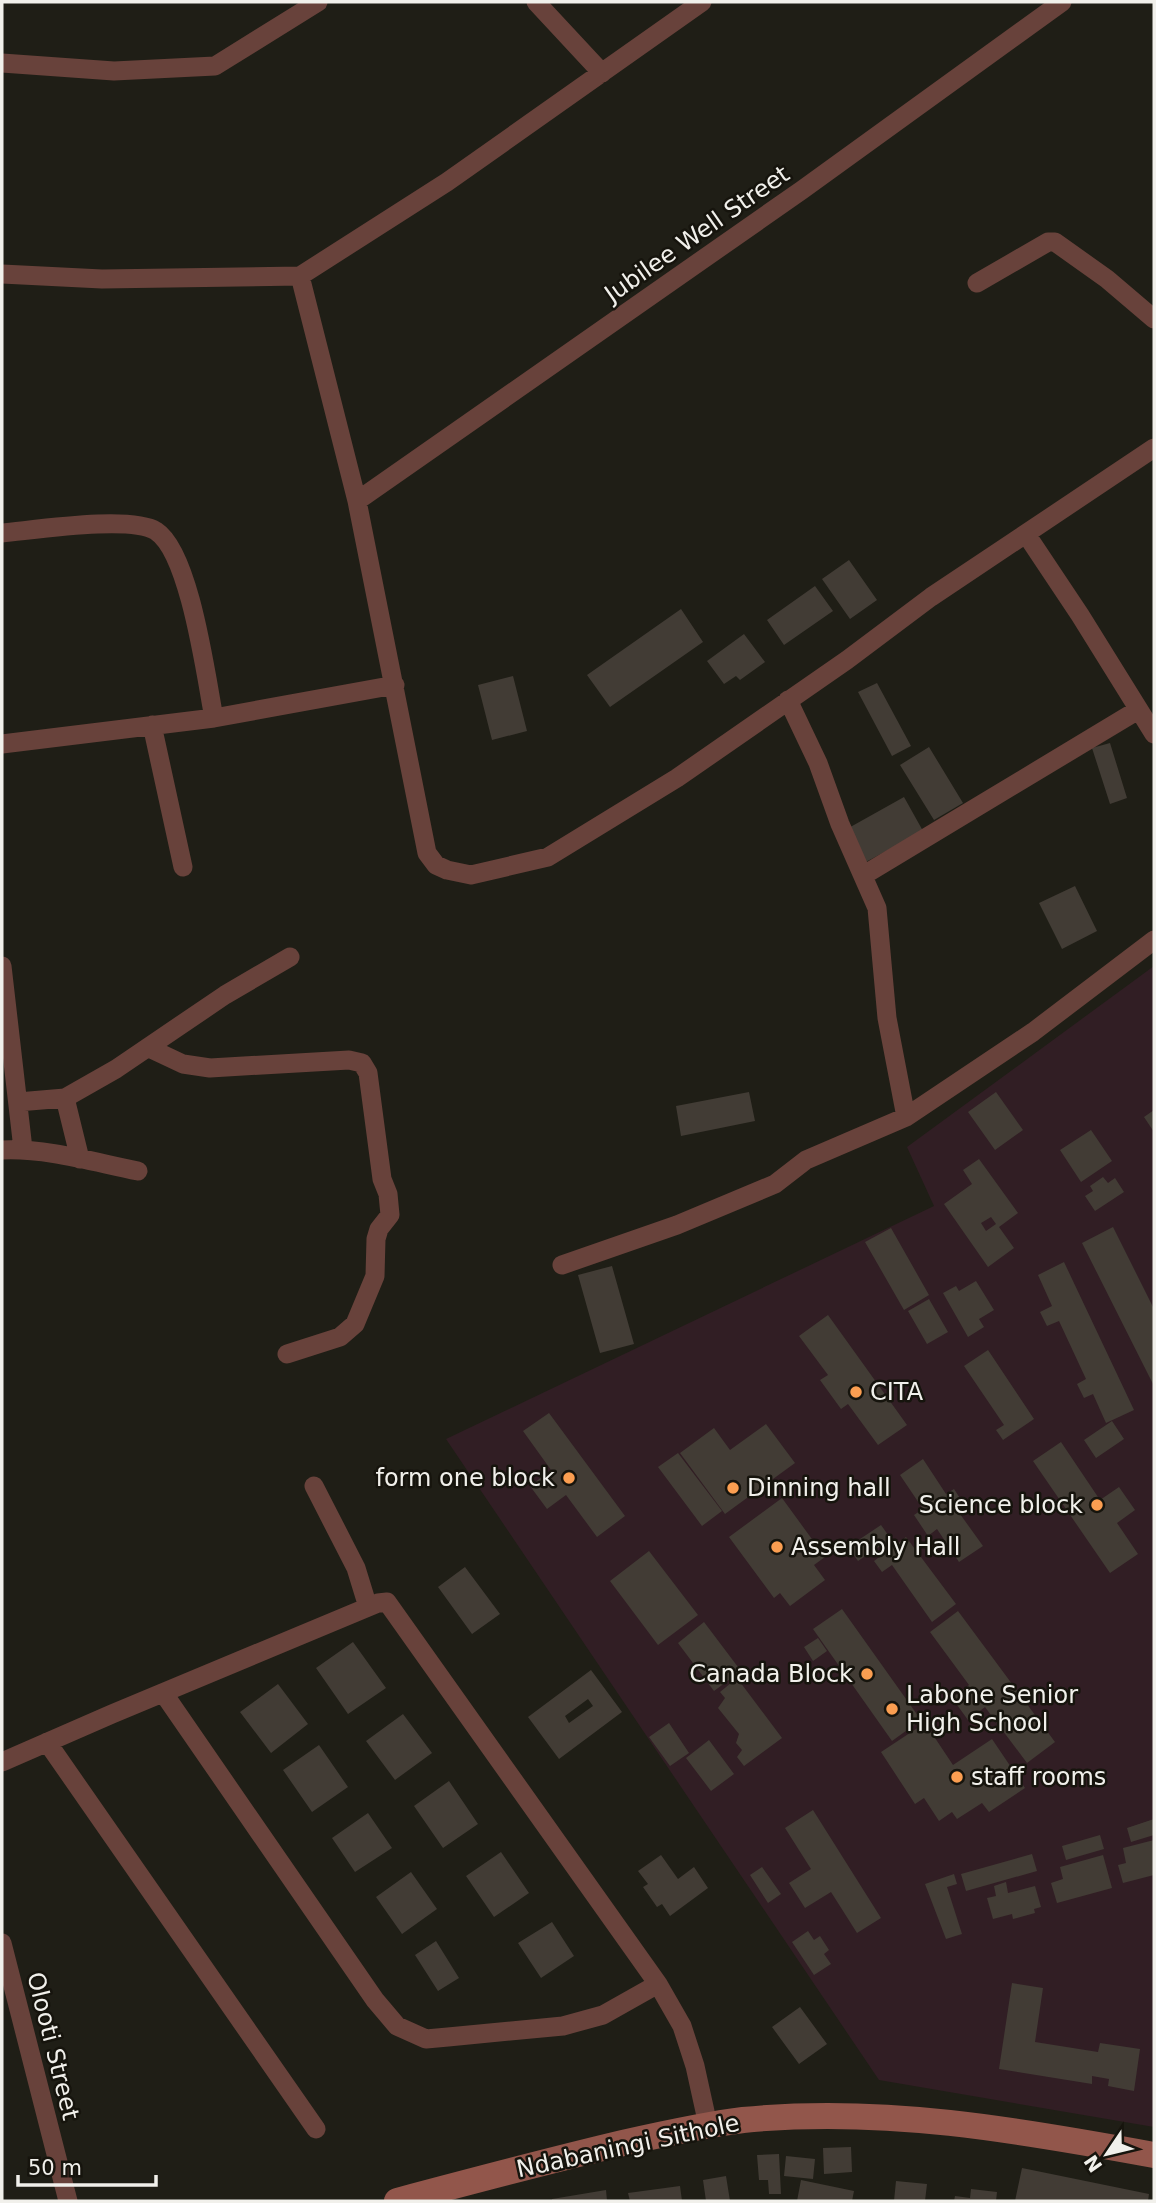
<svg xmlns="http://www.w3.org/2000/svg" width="1156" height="2203" font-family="'DejaVu Sans',sans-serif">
  <rect width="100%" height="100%" fill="#1f1e16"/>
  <path fill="#311e24" d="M1154,966V2127L879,2080L446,1439L934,1206L907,1147Z"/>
  <path fill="#423c35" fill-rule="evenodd" d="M849,560L877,600L850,619L822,579Z
    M815,586L833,611L784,645L767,620Z
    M681,609L703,642L610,707L587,675Z
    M744,634L765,662L740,680L736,676L724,684L707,661Z
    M513,676L527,731L492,740L478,685Z
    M877,683L911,746L892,756L858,692Z
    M1110,743L1127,798L1110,804L1092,748Z
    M929,747L963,803L934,820L900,765Z
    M904,797L923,831L864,863L845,830Z
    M1075,886L1097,931L1062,949L1039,903Z
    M749,1092L755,1121L681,1136L676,1106Z
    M996,1092L1023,1130L995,1150L968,1112Z
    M1154,1110V1132L1144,1117Z
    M1091,1130L1112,1161L1081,1182L1060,1150Z
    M979,1159L1018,1213L999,1227L1014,1248L988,1267L944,1204L972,1184L963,1170ZM991,1217L996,1224L986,1231L981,1223Z
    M1103,1177L1108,1183L1115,1178L1124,1192L1095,1211L1085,1196L1093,1191L1090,1186Z
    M1113,1227L1154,1309V1386L1082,1243Z
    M891,1228L929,1295L904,1310L865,1242Z
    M1064,1262L1134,1410L1106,1423L1093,1394L1084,1398L1077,1384L1086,1379L1059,1321L1047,1326L1040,1312L1052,1306L1038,1275Z
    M612,1266L634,1344L600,1353L578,1275Z
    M976,1281L994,1310L979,1319L984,1327L968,1337L943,1293L956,1286L959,1291Z
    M929,1299L948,1332L927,1344L908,1311Z
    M828,1315L907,1425L878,1445L848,1404L841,1409L820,1380L828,1375L799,1336Z
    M988,1350L1034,1419L1003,1440L996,1430L1004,1425L964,1366Z
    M549,1413L625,1516L597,1537L566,1495L547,1509L530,1486L551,1470L523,1431Z
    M1112,1421L1124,1439L1096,1458L1084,1440Z
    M766,1424L795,1463L725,1514L680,1453L714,1428L730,1450Z
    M1061,1442L1100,1500L1119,1487L1135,1510L1117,1523L1138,1554L1110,1573L1033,1461Z
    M678,1453L722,1511L702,1526L658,1467Z
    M923,1459L946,1494L954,1489L967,1509L960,1514L983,1546L959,1562L937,1529L928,1536L914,1515L923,1509L900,1475Z
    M782,1498L825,1557L814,1565L825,1580L790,1606L780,1593L774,1598L729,1537Z
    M881,1525L891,1539L858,1561L848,1547Z
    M906,1537L956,1604L932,1622L892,1565L882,1572L874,1561Z
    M649,1551L698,1615L658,1645L610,1581Z
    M465,1567L500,1614L472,1634L438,1587Z
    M842,1609L921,1720L892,1741L813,1629Z
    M958,1611L1055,1742L1027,1763L985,1707L968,1720L952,1698L969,1685L930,1632Z
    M704,1622L741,1671L714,1691L678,1643Z
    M818,1638L827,1651L813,1661L804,1647Z
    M353,1642L386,1688L348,1714L316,1668Z
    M591,1670L622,1712L559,1759L528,1717ZM588,1699L593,1706L569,1723L565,1716Z
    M737,1678L782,1738L744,1766L737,1757L742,1750L736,1743L739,1734L718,1708L725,1698L720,1692Z
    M278,1684L308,1724L271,1753L240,1712Z
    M403,1714L432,1753L395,1780L366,1741Z
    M669,1723L689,1753L670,1766L649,1737Z
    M925,1723L953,1765L992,1739L1025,1788L989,1812L982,1803L957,1819L952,1812L939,1821L924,1798L915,1804L881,1752Z
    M709,1740L734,1774L711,1791L686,1758Z
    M319,1745L348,1787L312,1812L283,1770Z
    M449,1781L478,1824L443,1848L414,1806Z
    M813,1810L881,1918L857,1933L831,1892L805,1908L789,1883L811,1869L785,1828Z
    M368,1813L392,1848L355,1872L332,1838Z
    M1154,1819V1835L1131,1842L1127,1828Z
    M1100,1835L1104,1849L1066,1860L1062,1846Z
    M1154,1840V1875L1123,1883L1118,1865L1126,1863L1123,1848Z
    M501,1852L529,1893L494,1917L466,1876Z
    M1032,1854L1037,1871L966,1891L961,1874Z
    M661,1855L678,1879L694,1867L708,1888L670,1916L662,1904L657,1907L643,1887L648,1884L638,1871Z
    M1103,1855L1112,1888L1057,1903L1051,1883L1063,1879L1060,1867Z
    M762,1867L781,1894L768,1903L750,1875Z
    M411,1872L437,1909L402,1934L376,1897Z
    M954,1874L957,1884L947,1887L962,1934L946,1939L925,1884Z
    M1006,1882L1008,1893L1035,1886L1041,1907L1034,1909L1035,1913L1013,1919L1012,1914L993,1919L987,1898L996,1896L994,1886Z
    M552,1922L574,1956L541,1978L518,1943Z
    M808,1931L814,1940L820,1936L829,1950L824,1954L831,1964L814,1975L792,1942Z
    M436,1941L459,1978L438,1991L415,1955Z
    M1012,1983L1043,1988L1035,2042L1098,2052L1100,2043L1140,2049L1134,2091L1108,2086L1109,2079L1092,2076V2084L999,2069Z
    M800,2007L827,2044L799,2064L772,2027Z
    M851,2147L852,2172L824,2174L823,2148Z
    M779,2154L781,2194H769L768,2180H759L757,2155Z
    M786,2156L815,2159L813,2179L784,2176Z
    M1022,2168L1149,2194L1148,2201H1015Z
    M726,2176L730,2201H706L703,2180Z
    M801,2180L854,2191L852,2201H797Z
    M896,2181L927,2184L925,2201H894Z
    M680,2186L682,2201H630L628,2193Z
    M971,2189L997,2192L996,2201H954L955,2196L970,2198Z
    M606,2190L607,2201H552V2199Z"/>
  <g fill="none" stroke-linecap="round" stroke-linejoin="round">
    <path stroke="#68423b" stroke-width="19" d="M536,2L602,73
      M2,63L114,71L215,66L318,2
      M2,274L102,279L300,276L447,182L702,2
      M300,276L357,501L427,853L436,865L447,870L471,875L548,857L677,778L847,660L931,597L1154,448
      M977,283L1048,242H1055L1107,279L1154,319
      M357,501L802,190L1062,2
      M2,533C35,530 130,515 156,531C190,553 206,677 214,718
      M1026,534L1080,615L1154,734
      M788,700L818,763L840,824L877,908L887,1018L906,1117
      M152,725L183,867
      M2,744L214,718L395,685
      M864,875L1138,710
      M2,966L23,1149
      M149,1048L183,1064L210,1068L349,1060L362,1063L368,1073L382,1179L388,1194L390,1215L379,1229L376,1239L375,1276L355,1324L340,1337L287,1354
      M18,1102L65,1098
      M2,1150C47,1148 93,1162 138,1171
      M80,1159L65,1098L116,1069L225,995L290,957
      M562,1265L677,1225L775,1184L806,1160L906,1117L1033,1032L1154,940
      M314,1486L356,1568L368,1607
      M164,1694L375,2000L397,2026L426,2039L448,2037L563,2026L603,2015L658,1984
      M47,1742L316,2129
      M2,1762L112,1714L378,1603L387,1602L658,1984L682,2026L695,2066L708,2125
      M2,1943L68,2201"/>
    <path stroke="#92564b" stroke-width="26" d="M397,2201C472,2181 547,2161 623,2143C663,2134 703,2125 743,2120C882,2106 1018,2130 1154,2155"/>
  </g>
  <g fill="#fb9e51" stroke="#16140d" stroke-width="2.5">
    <circle cx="856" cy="1392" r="7"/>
    <circle cx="569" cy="1478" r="7"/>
    <circle cx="733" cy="1488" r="7"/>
    <circle cx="1097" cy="1505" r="7"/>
    <circle cx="777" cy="1547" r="7"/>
    <circle cx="867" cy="1674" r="7"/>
    <circle cx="892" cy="1709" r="7"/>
    <circle cx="957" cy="1777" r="7"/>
  </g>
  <g text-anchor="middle" stroke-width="5" stroke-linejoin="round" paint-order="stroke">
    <g font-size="24" fill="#f1f0eb" stroke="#16140d">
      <text transform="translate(697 234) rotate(-35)" y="8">Jubilee Well Street</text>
      <text transform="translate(53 2046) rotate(76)" y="8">Olooti Street</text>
      <text transform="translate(628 2146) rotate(-12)" y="8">Ndabaningi Sithole</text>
    </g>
    <g font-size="24" fill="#f1f0eb" stroke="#16140d" text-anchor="start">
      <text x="870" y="1400">CITA</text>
      <text x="555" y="1486" text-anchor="end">form one block</text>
      <text x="747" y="1496">Dinning hall</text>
      <text x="1083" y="1513" text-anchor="end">Science block</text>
      <text x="791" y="1555">Assembly Hall</text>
      <text x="853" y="1682" text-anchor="end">Canada Block</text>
      <text x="906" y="1703">Labone Senior<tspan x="906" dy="28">High School</tspan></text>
      <text x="971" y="1785">staff rooms</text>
    </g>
  </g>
  <rect width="1156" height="2203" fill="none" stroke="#f1f0eb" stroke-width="7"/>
  <g transform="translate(1107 2154) rotate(235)" stroke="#16140d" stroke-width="5" paint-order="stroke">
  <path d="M0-5L12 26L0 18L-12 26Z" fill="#f1f0eb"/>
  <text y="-10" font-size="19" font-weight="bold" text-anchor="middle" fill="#f1f0eb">N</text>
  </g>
  <path d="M18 2175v10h138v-10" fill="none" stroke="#f1f0eb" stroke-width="3.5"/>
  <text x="28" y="2175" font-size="21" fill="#f1f0eb" stroke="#16140d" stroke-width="5" paint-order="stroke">50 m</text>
</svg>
